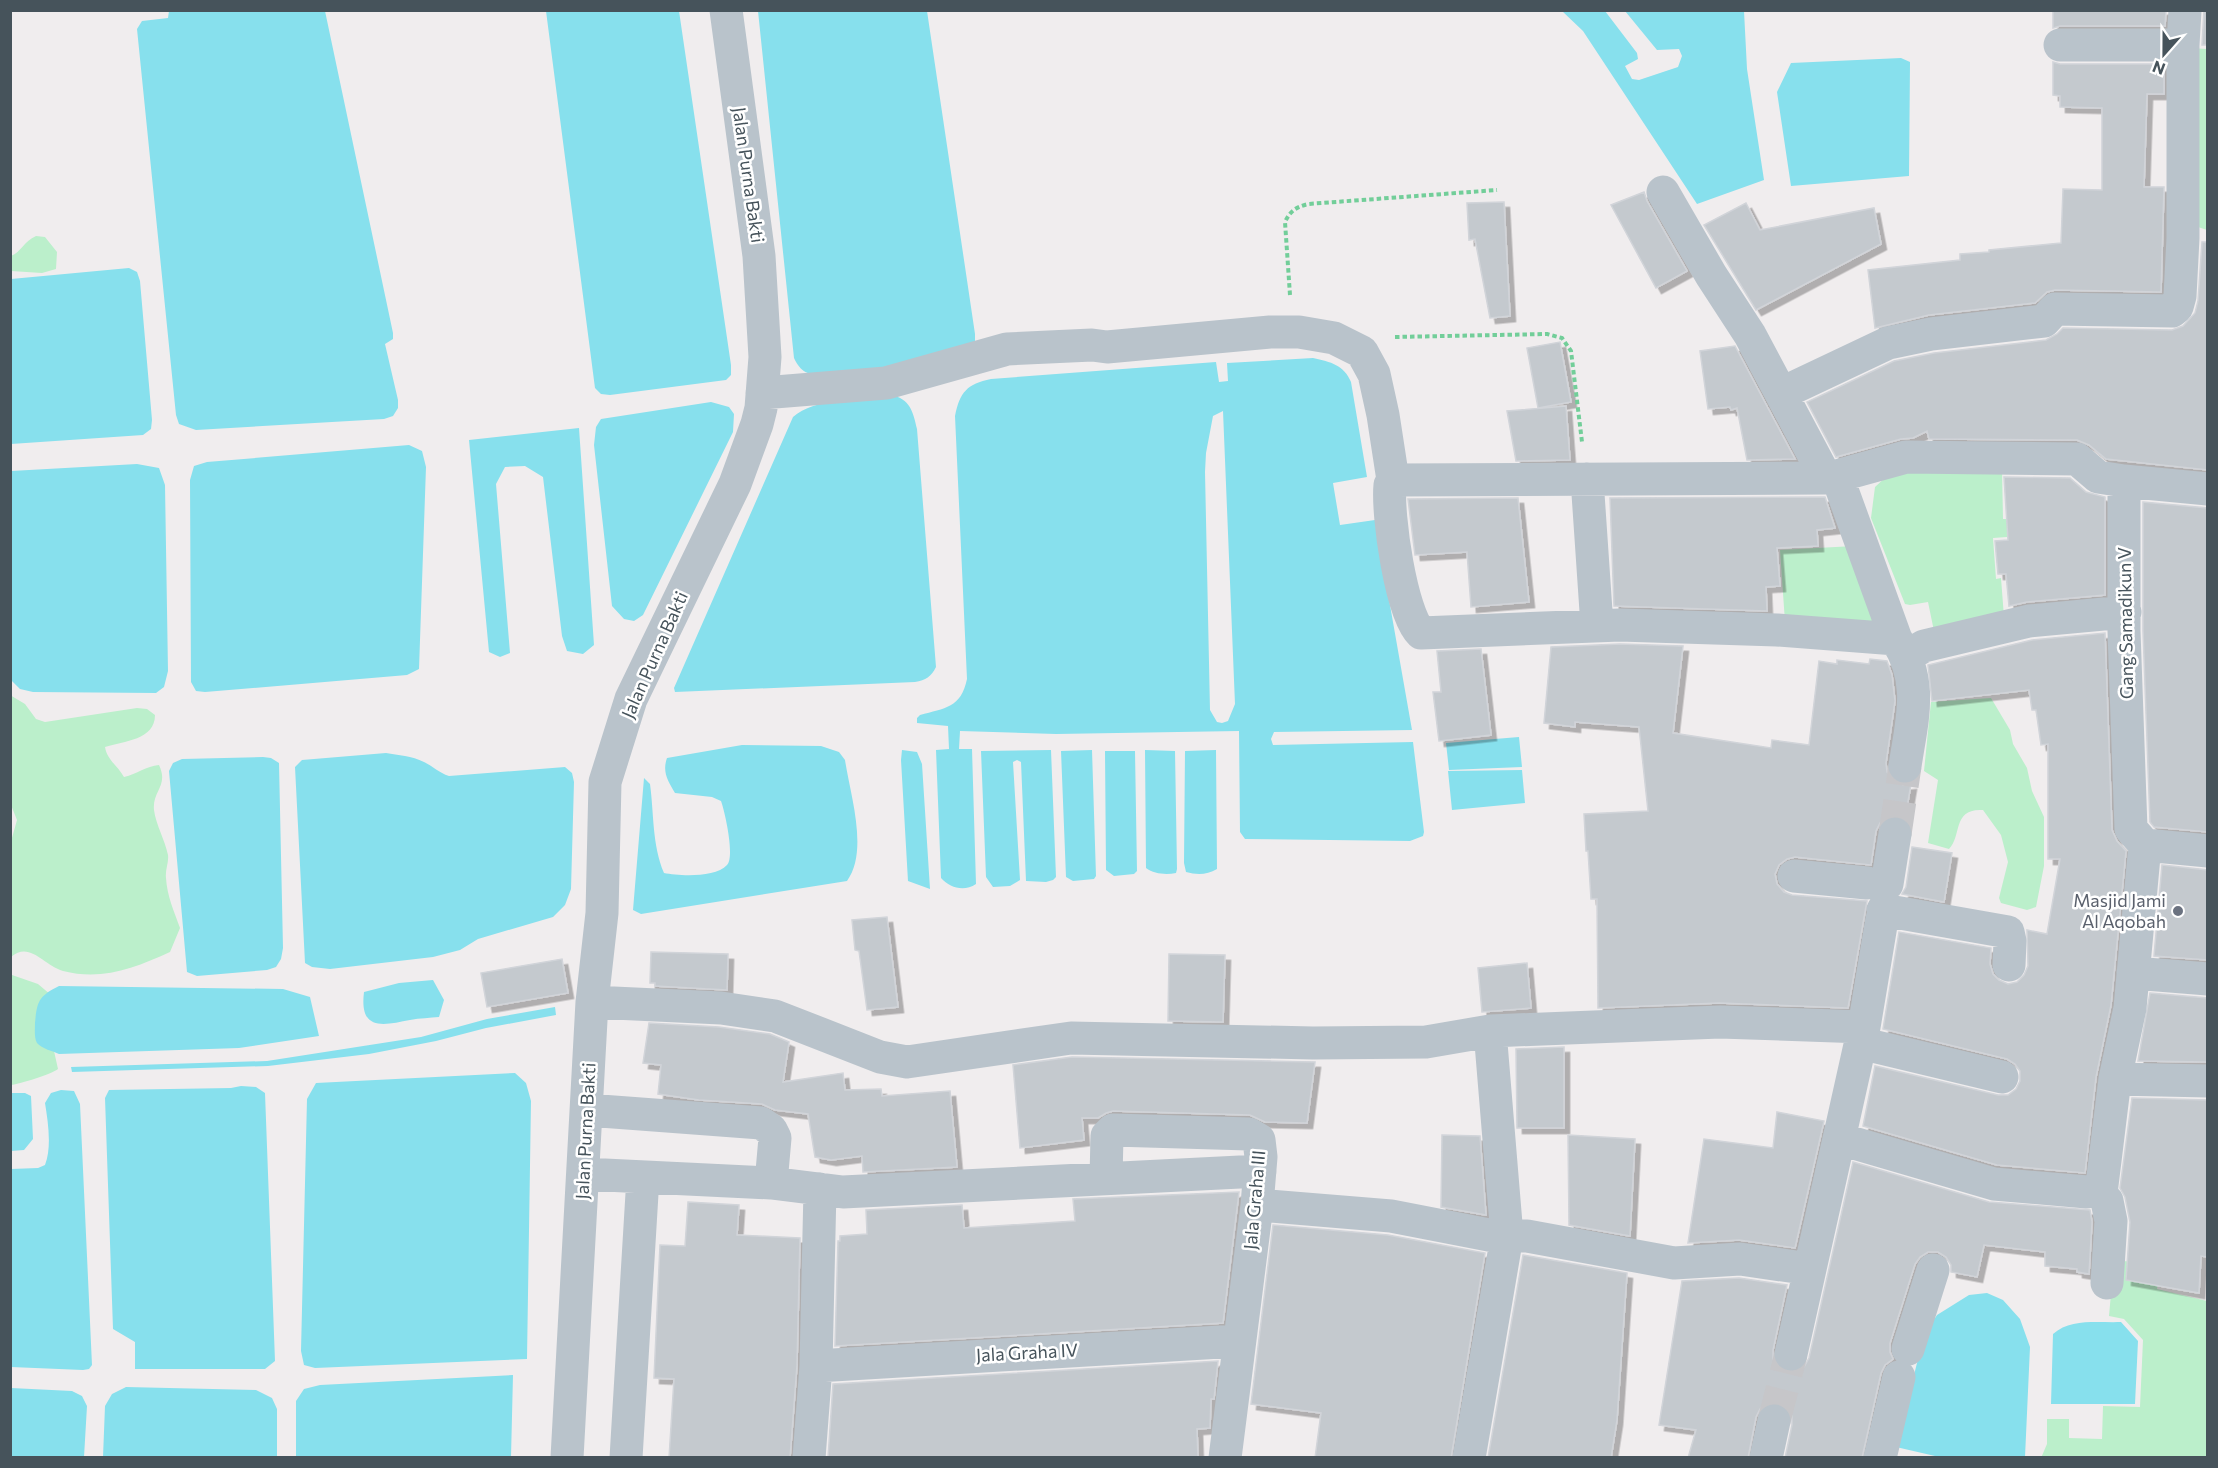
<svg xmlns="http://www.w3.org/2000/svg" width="2218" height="1468" font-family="Commissioner,sans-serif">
  <defs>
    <filter id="shadow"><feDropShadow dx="5.5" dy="5.5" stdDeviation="0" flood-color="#0004"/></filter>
  </defs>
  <rect width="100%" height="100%" fill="#f0edee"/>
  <path fill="#bbefcb" d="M2189,48L2207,49V230L2195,226Z
    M36,236L45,237L57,252L56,269L42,273L11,271V256C21,252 24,241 36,236Z
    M2002,469L2003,519H2058L2060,533L1993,538L1996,579L2001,578L2004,617L1935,636L1928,602L1910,605L1905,604L1871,518L1875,487L1887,476L1918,470Z
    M1854,546L1886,627L1785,622L1780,550Z
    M10,695L25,704L36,719L45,722L137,708L147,709L155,715C155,740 124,741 105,747C107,760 118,766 124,777C137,774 146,766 159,765C169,786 152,791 154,810C156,825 165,840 168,855C169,862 165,870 166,878C167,896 174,911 180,928L170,952C135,968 102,981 63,971C43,965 30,941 11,957L10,845L17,820L11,805Z
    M1991,698L2010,730L2013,744L2027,768L2032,791L2044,817V866L2036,907L2027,910L2001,903L1999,898L2008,862L2001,835L1983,810C1952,808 1962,836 1949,849L1928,843L1938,780L1924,771L1931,702Z
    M10,973L12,975L38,984L51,995L54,1051L58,1069C52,1074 20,1084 11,1085Z
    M2114,1260L2161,1265L2157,1289L2207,1301V1457L2041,1458L2047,1444V1419H2069V1438L2102,1439L2103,1406L2140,1407L2143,1340L2124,1319L2109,1316Z"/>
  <path fill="#87e0ed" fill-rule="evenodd" d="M169,11H325L393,333V339L385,344L398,400V408L393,416L384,419L196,430L179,424L176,415L137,29L142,21L168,18Z
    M546,11H679L731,365V375L726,380L610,395L601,394L595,388Z
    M758,11H927L975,334V342L965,355L823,376C808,374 801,373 794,358Z
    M1562,11H1605L1637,53L1638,59L1625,66L1632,79L1639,80L1678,67L1682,56L1679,49L1657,50L1625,11H1744L1747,69L1764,180L1697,204L1583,31Z
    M1901,58L1910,62L1909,176L1791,186L1777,92L1791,63Z
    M129,268L137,272L140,281L152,420L151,429L143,435L11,444V279Z
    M1313,358C1331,362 1344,365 1351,382L1367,477L1333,483L1340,525L1375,520L1412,730L1274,732L1271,739L1273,745L1413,742L1424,832L1423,836L1410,841L1245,839L1240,832L1239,731L1056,734L960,731L959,749H972L976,884C964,892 950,888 941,878L936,750L949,749L948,726L917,723V718L920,715C945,708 961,708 967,679L955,416C960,392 967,384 991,379L1216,362L1219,382L1228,381L1227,363ZM1223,411L1235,704L1228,721L1222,723L1217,722L1210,710L1205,472L1206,453L1213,416Z
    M891,395C910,399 913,411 917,429L936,667C931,677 926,680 915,682L675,692L674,688L793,417C814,398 863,399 891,395Z
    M711,402L729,407L734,414L733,432L643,615L634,621L624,619L612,606L594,445L596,427L601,419Z
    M579,428L594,645L583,654L567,651L562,636L543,477L525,466L505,467L496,484L510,653L500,657L489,652L469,440Z
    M409,445L422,451L426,467L419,669L407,675L205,692L196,691L191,682L190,480L194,466L207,462Z
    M137,464L159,468L165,485L168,671L164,687L156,693L33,692L20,689L11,680V471Z
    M1519,737L1522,767L1449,770L1446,743Z
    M742,745L821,746L839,752L845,760C850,794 869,851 847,881L641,914L633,910L644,778L650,784C654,813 652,845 664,873C679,876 715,878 727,865C735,857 725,812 721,801L712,797L675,793C668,781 662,772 667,758Z
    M902,750L917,752L922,764L930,889L908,881L901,760Z
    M1051,750L1056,877L1053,880L1046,882L1026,881L1021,762L1017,760L1013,762L1020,880L1010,886L993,887L986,877L981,751Z
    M1092,750L1096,876L1094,879L1073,881L1066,877L1061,751Z
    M1145,750L1175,751L1177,869L1176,873C1166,875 1154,874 1146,868Z
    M1216,750L1217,869C1207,875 1197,875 1186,872L1184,863L1185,751Z
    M1105,751H1135L1137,871L1134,874L1114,876L1106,870Z
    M386,753C398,755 412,756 424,762C433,766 439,773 449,776L565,767L572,773L574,782L571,889L565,905L553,917L478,939L460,950L433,957L330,969L312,967L305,963L295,767L302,760Z
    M263,757L271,758L279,763L283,948L281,959L276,967L267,970L197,976L187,972L169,771L173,763L182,759Z
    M1522,770L1525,803L1452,810L1448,771Z
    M433,980L444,1000L439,1017C430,1018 420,1018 410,1020C384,1025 359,1032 364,992L399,983Z
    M59,986L283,989L310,997L319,1036L239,1048L59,1054C53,1051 42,1049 37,1043C34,1038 35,1029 35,1023C37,1001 39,996 59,986Z
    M555,1007L556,1015L486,1028L436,1041L369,1054L268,1066L72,1072L71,1067L267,1061L421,1037L487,1019Z
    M515,1073L526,1083L531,1101L527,1359L315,1368L304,1365L301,1351L307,1099L316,1083Z
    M241,1086L256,1087L265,1093L275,1361L265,1369H135V1342L113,1329L105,1098L109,1090L231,1088Z
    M61,1090L74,1091L80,1104L92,1365L89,1369L83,1370L11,1367V1169L38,1168L45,1165C52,1147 48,1122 45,1103L51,1093Z
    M11,1093H25L31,1096L33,1139L24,1150L11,1151Z
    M1987,1293L2003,1300L2020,1319L2030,1347L2025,1457H1935V1456L1896,1447L1924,1335L1937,1315L1969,1295Z
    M2121,1322L2138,1341L2135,1404H2051L2053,1334C2071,1318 2098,1323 2121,1322Z
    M513,1375L511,1457H296V1401L304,1389L320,1385Z
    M126,1387L256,1390L272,1398L277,1409V1457H103L105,1406L112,1394Z
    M11,1388L72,1391L82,1396L87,1406L84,1457H11Z"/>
  <path fill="#c4c9ce" stroke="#d1d4d9" stroke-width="1.5" filter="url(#shadow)" d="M2053,10H2166L2165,26H2060L2053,28Z
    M2204,10H2208V45H2202Z
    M2053,62L2060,64H2164V94H2147L2144,187H2164L2161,292L2055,290L2047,292L2035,303L1929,315L1875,328L1868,270L1960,260V254L1989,252V250L2061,243L2063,189L2102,190V108L2060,107V96L2053,95Z
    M1644,192L1647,201L1687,271L1656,288L1611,205Z
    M1504,202L1510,316L1490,318L1475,239L1469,240L1467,203Z
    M1746,203L1760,230L1874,208L1881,244L1756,310L1704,225Z
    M2202,242H2208V470L2106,459L2089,445L2077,440L1929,439L1927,431L1913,438L1901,439L1836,457L1807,402L1894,361L1934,353L2046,340L2057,334L2063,328L2172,330L2183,326L2195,313L2198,301Z
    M1560,342L1571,402L1538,408L1527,348Z
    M1735,346L1795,459L1747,460L1737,408L1731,410L1730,407L1708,409L1700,351Z
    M1566,406L1570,460L1516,461L1507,411Z
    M2004,477L2070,478L2086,492L2105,497V595L2027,602L2009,606L2006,574H1998L1995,541L2008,540Z
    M1825,497L1835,528L1817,530L1818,546L1777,548L1780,586L1766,587L1767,611L1614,606L1610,498Z
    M1518,498L1529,602L1471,607L1467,552L1415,555L1408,499Z
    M2143,502L2208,508V832L2154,827L2150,822L2143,631Z
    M2105,633L2112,830L2117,841L2126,851L2111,1005L2096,1077L2085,1173L1997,1165L1863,1126L1875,1066L1998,1095H2008L2016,1089L2020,1081V1071L2015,1064L2007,1059L1883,1029L1899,932L1991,948L1990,964L1993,974L1999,980L2008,984L2017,982L2024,975L2028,966L2027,930L2047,934L2060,859H2048V744L2041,745L2036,710H2032L2029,690L1932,701L1928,665L2032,640Z
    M1620,644L1683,646L1673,733L1771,748L1772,740L1809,745L1819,661L1837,664V660L1869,664L1870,659L1887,661L1892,675L1895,701L1886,763L1887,772L1894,781L1903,785L1911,784L1905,819L1897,815L1889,816L1880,823L1876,831L1871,865L1795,857L1787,859L1779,865L1775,874L1777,884L1784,892L1792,895L1867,901L1848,1008L1719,1003L1598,1008L1597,899H1591L1588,851H1586L1584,814L1648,811L1639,727L1575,722V727L1544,723L1551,647Z
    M1481,649L1491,735L1439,741L1433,692H1441L1437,651Z
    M1912,847L1952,853L1944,902L1902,894L1906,887Z
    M2162,865L2208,870V960L2154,956Z
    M887,917L898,1007L867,1010L859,951L855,950L852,920Z
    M651,952L728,954L727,990L655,986V983H650Z
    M1169,954L1225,955L1223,1022L1168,1021Z
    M562,959L568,993L487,1007L481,973Z
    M1527,963L1531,1008L1482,1012L1478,968Z
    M2150,993L2208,998V1062L2138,1061Z
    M649,1023L719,1027L770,1034L789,1042L783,1082L843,1073L845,1090L881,1089L882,1096L950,1091L957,1167L863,1172L862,1156L831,1160L815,1157L808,1114L775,1110L762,1104L699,1100L658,1094L661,1065L643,1063Z
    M1564,1047V1128H1517L1516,1049Z
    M1072,1057L1315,1062L1307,1123L1265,1122L1250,1115L1113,1111L1106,1113L1098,1118H1082L1084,1140L1020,1148L1013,1065Z
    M2132,1098L2208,1100V1257L2201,1256L2199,1293L2126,1280L2130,1222L2125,1197L2120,1188Z
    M1777,1112L1824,1121L1795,1248L1739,1240L1688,1243L1704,1139L1773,1148Z
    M1442,1135L1480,1136L1486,1215L1441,1207Z
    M1568,1135L1635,1139L1630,1236L1569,1225Z
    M1853,1162L1989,1202L2090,1210L2092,1222L2089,1274L2077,1272V1269L2045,1266V1252L1984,1245L1977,1277L1951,1272V1265L1946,1257L1938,1252H1928L1920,1257L1915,1264L1890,1343V1352L1893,1359L1885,1365L1881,1373L1862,1458H1785L1792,1425V1416L1787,1408L1777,1403H1768L1760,1409L1756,1417L1748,1458H1688L1696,1430L1659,1425L1682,1281L1739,1278L1787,1285L1773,1350V1359L1778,1367L1786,1372H1796L1804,1367L1809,1358Z
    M1239,1192L1223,1323L835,1346L838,1241H840V1236L867,1234L866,1210L962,1205L964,1228L1075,1221L1073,1199Z
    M688,1202L739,1205L737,1235L800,1238L797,1365L790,1458H669L674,1379L654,1378L660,1245L685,1246Z
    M1273,1225L1388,1235L1485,1253L1451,1458H1315L1321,1413L1251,1404Z
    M1523,1255L1627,1273L1617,1420L1611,1458H1488Z
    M1218,1361L1214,1399H1211L1210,1428L1197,1429L1198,1458H828L833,1384Z"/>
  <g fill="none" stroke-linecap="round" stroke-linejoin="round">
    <path stroke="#c6c6c9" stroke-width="33" stroke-dasharray="33 16" stroke-linecap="butt" d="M1895,834L1905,766
      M1774,1421L1791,1354"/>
    <path stroke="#72ce99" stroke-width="4" stroke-dasharray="4.5 3" stroke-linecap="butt" d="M1290,295L1285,222C1290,211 1296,207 1308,204L1497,190
      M1395,337L1547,334L1562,338L1571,351L1582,442"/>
    <path stroke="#b9c3cb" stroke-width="33" d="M2060,45H2183
      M1663,192L1711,275L1750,335L1826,478
      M762,393L886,383L1007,349L1092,345L1107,347L1270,332H1299L1334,338L1362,352L1374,374L1383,415L1393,480
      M1782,393L1888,343L1931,334L2044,321L2055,309L2172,311L2177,307L2180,296L2183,238V45L2185,10
      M1837,476L1906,457L2077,459L2098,477L2124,481
      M1587,479L1597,626
      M1896,639L1777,630L1620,625L1421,633C1401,614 1387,514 1390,485L1393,480L1826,478L1837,476L1896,639C1924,682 1912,719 1905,766
      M1907,656L1924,646L2029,621L2125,612
      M2145,845L2131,829L2124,631V481L2208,489
      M2145,845L2208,851
      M1794,876L1867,883
      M1887,884L1895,834
      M1883,910L2008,932L2010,941L2009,965
      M2133,973L2208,979
      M592,1002L721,1008L775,1016L880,1057L907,1062L1071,1038L1313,1043L1426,1042L1490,1031L1507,1236L1469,1458
      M1490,1031L1720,1022L1864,1027
      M1860,1043L2002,1077
      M2115,1079L2208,1081
      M587,1110L761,1123L771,1130L775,1138L771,1183
      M1840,1139L1994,1184L2087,1192
      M584,1174L771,1183L843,1192L1260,1171
      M1106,1178L1107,1136L1113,1130L1249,1134L1259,1140L1261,1157L1257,1205L1225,1458
      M2101,1193L2115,1079L2130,1008L2145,845
      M2107,1201L2111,1221L2107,1283
      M1257,1205L1391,1216L1494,1236H1527L1674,1263L1740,1259L1810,1269
      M1908,1349L1933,1270
      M1791,1354L1864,1027L1882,919
      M816,1366L1238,1341
      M567,1458L592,1002L602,913L605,782L631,699L735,484L757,424L761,408L765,357L759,256L726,10
      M626,1458L643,1177
      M809,1458L816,1366L820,1189
      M1766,1458L1774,1421
      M1880,1458L1899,1377"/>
  </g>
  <circle fill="#6b7280" stroke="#fff" stroke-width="2" cx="2178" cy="911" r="6"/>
  <g text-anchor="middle" stroke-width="5" stroke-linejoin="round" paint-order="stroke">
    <g font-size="18" fill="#46535b" stroke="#fff">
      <text transform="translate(748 175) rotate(82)" y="6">Jalan Purna Bakti</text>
      <text transform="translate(2126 623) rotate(-91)" y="6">Gang Samadikun V</text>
      <text transform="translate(655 655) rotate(-66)" y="6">Jalan Purna Bakti</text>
      <text transform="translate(586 1131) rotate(-87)" y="6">Jalan Purna Bakti</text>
      <text transform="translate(1255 1200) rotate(-85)" y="6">Jala Graha III</text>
      <text transform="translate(1027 1353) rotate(-3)" y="6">Jala Graha IV</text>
    </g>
    <g font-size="18" fill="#5b616d" stroke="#fff" text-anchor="end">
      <text x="2166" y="907">Masjid Jami<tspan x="2166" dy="21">Al Aqobah</tspan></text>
    </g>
  </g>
  <rect width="2218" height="1468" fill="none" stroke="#46535b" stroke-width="24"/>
  <g transform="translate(2164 54) rotate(201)" stroke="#ffffff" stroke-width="4.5" paint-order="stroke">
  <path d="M0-4.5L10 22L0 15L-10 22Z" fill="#46535b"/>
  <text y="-9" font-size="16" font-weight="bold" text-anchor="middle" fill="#46535b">N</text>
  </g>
</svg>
